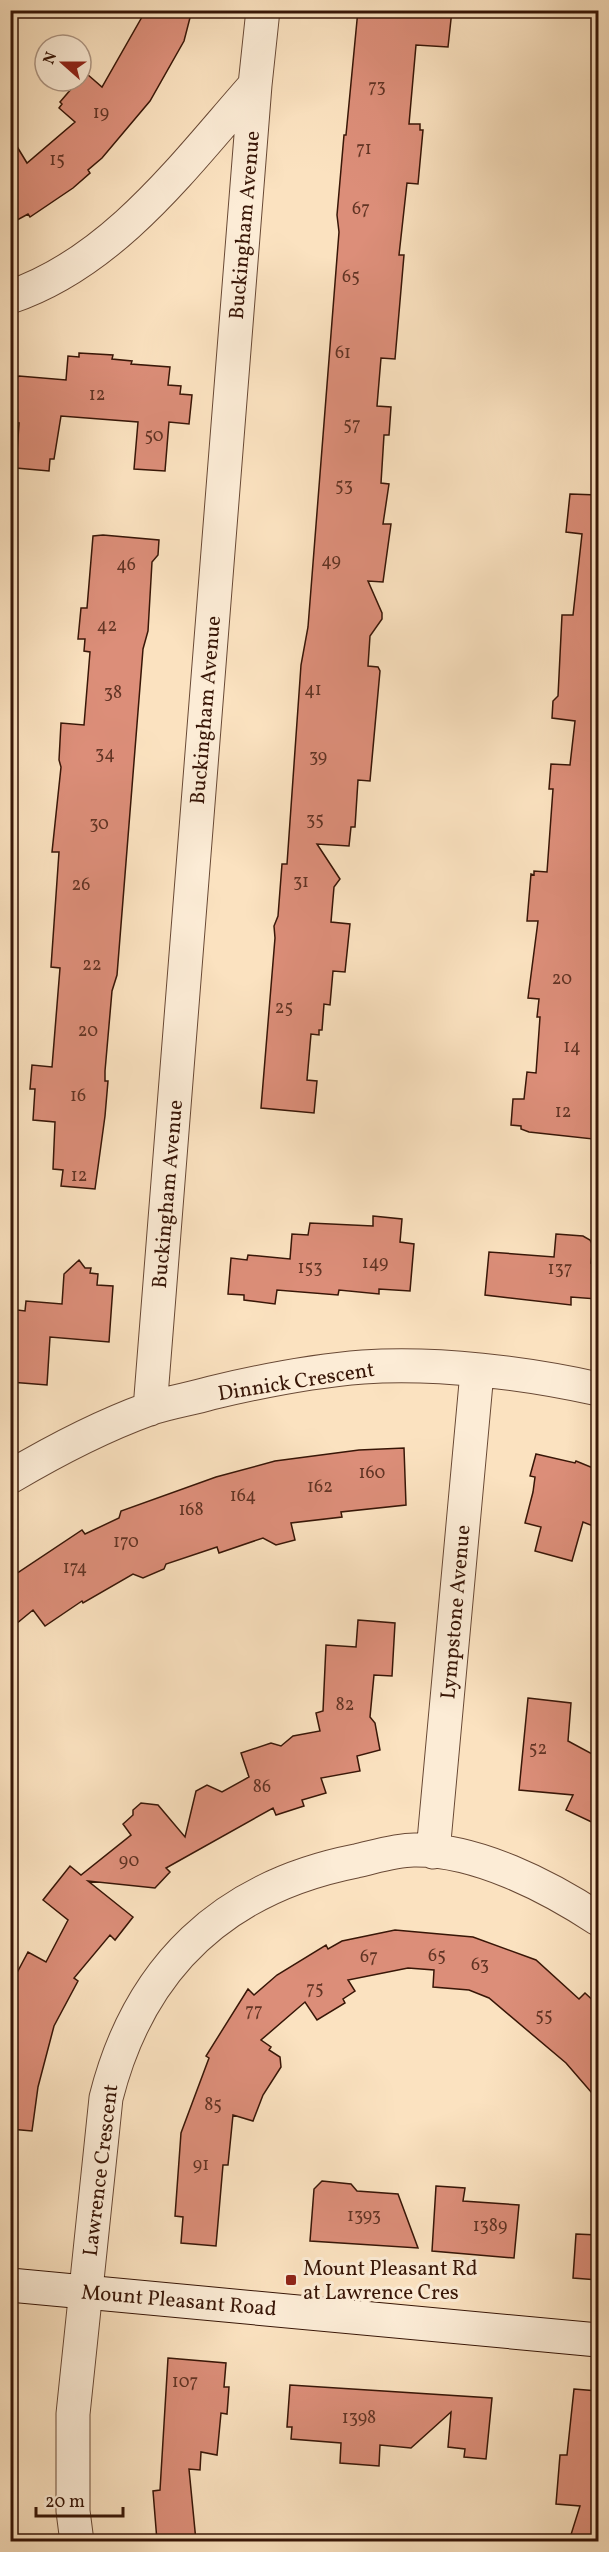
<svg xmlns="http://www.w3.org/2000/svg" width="609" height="2552" font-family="Vollkorn,serif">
  <rect width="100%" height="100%" fill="#fbe2c0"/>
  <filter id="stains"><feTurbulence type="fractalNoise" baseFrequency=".00333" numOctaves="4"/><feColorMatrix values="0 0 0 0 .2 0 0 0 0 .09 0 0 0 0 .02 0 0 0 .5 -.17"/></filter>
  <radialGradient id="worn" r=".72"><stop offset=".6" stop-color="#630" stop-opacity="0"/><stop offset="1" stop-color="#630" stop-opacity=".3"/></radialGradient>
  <path fill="#dc8e79" stroke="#381607" stroke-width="1.5" d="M146,10H192L184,41L150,101L102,158L88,170L90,173L73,188L30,217L28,214L10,224V135L27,163L75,122L59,108L62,104L60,102L78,81H81L83,75L87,74L102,87Z
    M358,10H452L448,47L416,45L409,124H420V130H423L418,184L407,183L399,255H404L395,359L381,358L377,406L391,407L389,435H384L381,483L389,484L383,524H391L383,582L368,581L382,613V619L370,636L368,666L378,667L380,671L370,781L358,780L355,827H351L349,846L317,844L340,879L334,887L331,922L350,924L345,972L333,971L330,1005L324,1004L322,1030H319V1035L311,1034L307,1080L317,1081L314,1113L261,1108L275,938L274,926L278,916L282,864H287L301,665L308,627L339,232L337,215L344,135H346Z
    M79,353L113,355L112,359L132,361L131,364L170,367L168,385L181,386L180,394L192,395L189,424L169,422L165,471L134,469L138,422L61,416L54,459H50L49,471L16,468L19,423L10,422L11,381L19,376L66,380L68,356L79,357Z
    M570,494L598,495V1080L593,1139L529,1132L521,1129V1126L511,1125L513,1099H524L527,1072L536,1073L540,1017H537L539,999L528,998L538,921H527L531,874L534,875V871L547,872L553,789H549L551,764L570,765L575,721L552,718L553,701L558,696L562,615H573L582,534L566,532Z
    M103,535L159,540L158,555L152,562L148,631L143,649L117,975L112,991L105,1071V1081H108L105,1116L95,1189L61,1186L63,1170L53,1169L55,1122L33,1120L35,1089H30L32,1065L52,1067L60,968L51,967L59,852H52L61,767L59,760L61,723L84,725L90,652L84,651L85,639H78L81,608H87L93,536Z
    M373,1216L402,1219L400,1242L414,1244L410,1291L379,1289V1294L339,1290L338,1295L277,1290L275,1304L244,1300V1295L228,1294L231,1258L247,1260L248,1255L290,1259L292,1234L308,1235L310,1223L373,1226Z
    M556,1234L583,1236L590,1240L593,1246L591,1263L598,1264L597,1299L571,1297V1305L485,1295L489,1252L554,1257Z
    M79,1260L85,1268H91L90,1273L98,1274L97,1285L113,1286L109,1342L50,1337L47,1385L10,1382V1309L25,1311L26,1301L62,1304L64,1274Z
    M404,1448L406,1505L341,1512L342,1517L291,1523L295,1540L276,1545L263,1538L219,1553L217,1547L166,1564L164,1569L143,1578L133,1574L83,1603L82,1601L45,1626L33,1610L10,1629V1578L82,1530L85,1534L119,1518L121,1511L216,1477L275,1461L359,1450Z
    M536,1454L575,1463L576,1461L598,1470V1528L583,1522L572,1561L535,1551L541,1527L525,1523L533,1492L535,1477L530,1476Z
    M358,1620L395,1623L392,1676L374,1675L370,1717L375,1723L380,1750L357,1756L360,1771L321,1778L326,1793L302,1800L304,1806L276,1815L273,1808L166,1868L170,1872L155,1888L88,1881L133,1917L115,1940L110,1935L74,1978L78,1981L54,2026L38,2087L32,2131L10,2129V1986L28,1952L46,1962L68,1920L43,1900L70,1866L81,1875L131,1835L123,1824L133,1815V1810L141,1803L158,1805L185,1837L196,1791L207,1785L222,1792L249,1777L241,1753L271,1743L281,1746L293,1736L320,1731L316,1713L323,1711L326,1645L356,1647Z
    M528,1698L571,1703L568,1741L592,1754L598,1739V1825L566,1810L573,1795L519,1790Z
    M395,1930L473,1937L536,1960L579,1999L585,1993L598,2005V2100L566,2063L489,1998L469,1990L433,1987L434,1970L408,1968L348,1980L355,1991L343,1999L345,2003L317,2020L305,2002L261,2040L271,2047L269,2050L280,2057L281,2067L263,2095L253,2121L233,2115L228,2165H223L216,2246L181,2243L183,2217L175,2216L181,2133L209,2058L206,2056L248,1989L254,1995L277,1975L326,1945L328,1949L342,1941Z
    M322,2181L351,2184L357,2191L398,2194L418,2248L310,2241L314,2189Z
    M436,2186L465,2188L463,2201L519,2205L514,2258L432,2251Z
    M576,2234L598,2235V2280L573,2278Z
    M168,2358L226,2363L224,2387H229L227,2414L221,2413L217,2455L201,2452L200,2470L189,2469L196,2541H157L153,2491L160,2490Z
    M290,2385L492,2398L486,2459L464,2457L465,2449L448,2447L451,2412L411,2448L380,2445L379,2466L340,2463L341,2443L291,2439L292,2427H287Z
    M574,2389L598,2391V2541H569L580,2506L556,2504L560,2455H567Z"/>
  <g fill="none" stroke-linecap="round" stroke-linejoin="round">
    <defs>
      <path id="minor" d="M10,297C114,262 185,164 255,85
        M150,1409L255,85L263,10
        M10,1477C54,1451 102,1426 149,1409C169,1402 191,1399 211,1393C261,1381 312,1371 363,1367C438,1362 526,1373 598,1389
        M433,1852L477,1372
        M77,2542L73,2511V2414L106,2098C139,1967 224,1887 356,1861C374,1857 395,1850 414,1850C476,1849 548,1886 598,1919"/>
      <path id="secondary" d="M10,2285L598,2340"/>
    </defs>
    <use href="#minor" stroke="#694935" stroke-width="35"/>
    <use href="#secondary" stroke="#381607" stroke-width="35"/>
    <use href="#minor" stroke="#fcecd6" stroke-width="33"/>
    <use href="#secondary" stroke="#fcecd6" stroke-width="33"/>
  </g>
  <rect fill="#8f2418" stroke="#fcecd6" stroke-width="2" x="285" y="2274" width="12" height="12" rx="3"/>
  <g text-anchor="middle" stroke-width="6" stroke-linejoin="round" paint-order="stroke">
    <g font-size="18" fill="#613424">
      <text x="377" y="92">73</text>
      <text x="101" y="118">19</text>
      <text x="364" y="154">71</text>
      <text x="57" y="165">15</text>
      <text x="361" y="214">67</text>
      <text x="351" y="282">65</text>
      <text x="343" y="358">61</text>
      <text x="97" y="400">12</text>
      <text x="352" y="430">57</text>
      <text x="154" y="441">50</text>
      <text x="344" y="491">53</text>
      <text x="331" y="566">49</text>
      <text x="126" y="570">46</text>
      <text x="107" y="631">42</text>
      <text x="313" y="695">41</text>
      <text x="113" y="698">38</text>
      <text x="105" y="759">34</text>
      <text x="318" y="762">39</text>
      <text x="315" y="825">35</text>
      <text x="99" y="829">30</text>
      <text x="301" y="887">31</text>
      <text x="81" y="890">26</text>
      <text x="92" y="970">22</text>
      <text x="562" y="984">20</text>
      <text x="284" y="1013">25</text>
      <text x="88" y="1036">20</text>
      <text x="572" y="1052">14</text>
      <text x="78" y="1101">16</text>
      <text x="563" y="1117">12</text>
      <text x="79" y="1181">12</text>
      <text x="375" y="1268">149</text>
      <text x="310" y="1273">153</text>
      <text x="560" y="1274">137</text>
      <text x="372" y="1478">160</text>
      <text x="320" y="1492">162</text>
      <text x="243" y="1501">164</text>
      <text x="191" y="1515">168</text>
      <text x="126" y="1547">170</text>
      <text x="75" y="1573">174</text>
      <text x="345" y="1710">82</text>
      <text x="538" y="1754">52</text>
      <text x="262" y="1792">86</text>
      <text x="129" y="1866">90</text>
      <text x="437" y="1961">65</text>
      <text x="369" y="1962">67</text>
      <text x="480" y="1970">63</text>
      <text x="315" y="1994">75</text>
      <text x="254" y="2016">77</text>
      <text x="544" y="2021">55</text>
      <text x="213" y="2110">85</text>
      <text x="201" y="2170">91</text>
      <text x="364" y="2221">1393</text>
      <text x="490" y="2231">1389</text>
      <text x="185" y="2387">107</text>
      <text x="359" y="2423">1398</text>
    </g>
    <g font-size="21" fill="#381607" stroke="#fcecd6">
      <text transform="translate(244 225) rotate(-85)" y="7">Buckingham Avenue</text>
      <text transform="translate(205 710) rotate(-85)" y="7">Buckingham Avenue</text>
      <text transform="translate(167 1194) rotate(-85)" y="7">Buckingham Avenue</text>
      <text transform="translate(296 1381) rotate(-9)" y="7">Dinnick Crescent</text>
      <text transform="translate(455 1612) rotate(-85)" y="7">Lympstone Avenue</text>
      <text transform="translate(100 2170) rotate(-83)" y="7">Lawrence Crescent</text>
      <text transform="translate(179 2300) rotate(5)" y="7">Mount Pleasant Road</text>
    </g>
    <g font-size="21" fill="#381607" stroke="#fcecd6" text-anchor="start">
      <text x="303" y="2275">Mount Pleasant Rd<tspan x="303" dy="24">at Lawrence Cres</tspan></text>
    </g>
  </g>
  <rect width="609" height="2552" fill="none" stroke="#fbe2c0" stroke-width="36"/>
  <rect x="12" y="12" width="585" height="2528" fill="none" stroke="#381607" stroke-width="3"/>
  <rect x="18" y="18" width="573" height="2516" fill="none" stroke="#381607" stroke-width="1.5"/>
  <g transform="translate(63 63) rotate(291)"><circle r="28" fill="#fcecd6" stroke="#ae9683" stroke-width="1.5"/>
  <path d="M0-4.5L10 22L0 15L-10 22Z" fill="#8f2418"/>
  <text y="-9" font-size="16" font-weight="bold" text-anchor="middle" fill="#381607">N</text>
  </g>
  <path d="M36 2507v9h87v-9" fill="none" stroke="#381607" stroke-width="3"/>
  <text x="45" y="2507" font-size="18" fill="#381607" stroke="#fcecd6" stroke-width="4.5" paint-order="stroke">20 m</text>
  <rect width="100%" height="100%" filter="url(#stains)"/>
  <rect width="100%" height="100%" fill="url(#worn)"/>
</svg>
